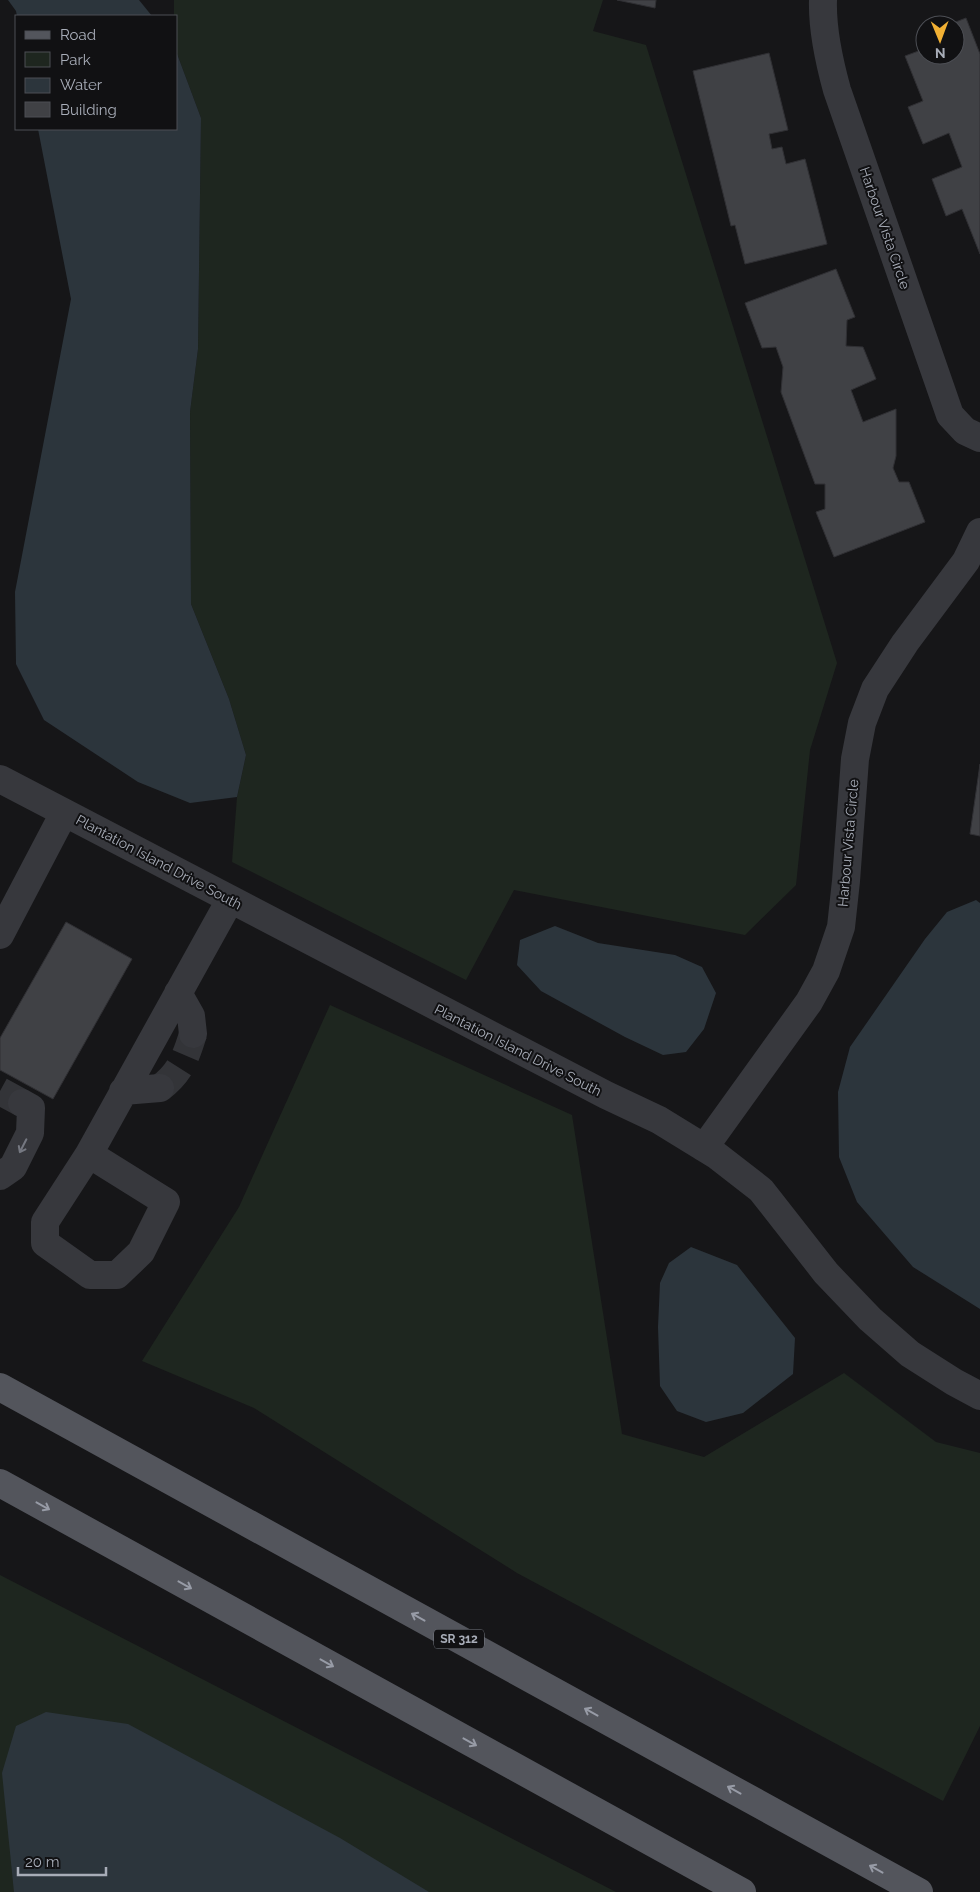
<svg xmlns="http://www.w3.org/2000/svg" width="980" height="1892" font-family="Raleway,sans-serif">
  <rect width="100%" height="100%" fill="#161618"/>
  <path fill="#1e261f" d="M174,0H603L593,31L646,45L837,663L810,750L796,885L745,935L514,890L466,980L232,862L237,797L246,755L229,699L191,604L190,412L198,349L201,118L176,51V16H174Z
    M330,1005L572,1115L622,1434L704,1457L844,1373L936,1442L980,1453V1726L943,1801L517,1573L254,1408L142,1361L239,1207Z
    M0,1575L616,1892H0Z"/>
  <path fill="#2c353c" d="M8,0H139L152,16H17L16,11Z
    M176,51L201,118L198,349L190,412L191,604L229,699L246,755L237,797L190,803L138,782L44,720L16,664L15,592L71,299L38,129H176Z
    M976,900L980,903V1309L913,1267L857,1202L839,1157L838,1092L850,1047L925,939L947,912Z
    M555,926L598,943L675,955L702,967L716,993L704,1029L686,1052L663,1055L625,1037L541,991L517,965L520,940Z
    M691,1247L737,1265L795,1338L793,1374L743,1413L706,1422L677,1411L660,1386L658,1327L660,1283L669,1263Z
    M46,1712L128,1724L340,1838L429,1892H14L2,1773L16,1726Z"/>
  <path fill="#404145" stroke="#303034" d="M617,0H656L655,8Z
    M966,18L980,54V254L962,209L946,216L932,179L962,167L949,133L923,144L908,107L923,101L905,56L924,49L919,36L925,34V55H955V25H948Z
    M769,53L788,130L769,134L772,149L782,147L786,164L805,159L827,244L745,264L735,225L731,226L693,71Z
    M836,269L855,317L847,320L846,346L863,347L876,379L851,390L863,422L896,409V456L893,468L899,482H909L925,522L834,557L816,512L825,509V484H815L781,392L783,367L776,347L762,348L745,303Z
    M980,764V836L970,834Z
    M66,922L132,959L53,1099L0,1070V1038Z"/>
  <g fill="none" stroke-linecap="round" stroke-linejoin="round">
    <path stroke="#333438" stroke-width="28" stroke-dasharray="28 14" stroke-linecap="butt" d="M160,1088C180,1073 186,1057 193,1034
      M0,1091L22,1103"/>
    <path stroke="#37383d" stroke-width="28" d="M823,0C822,30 829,61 837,90L950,415L965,431L980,438
      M0,779L606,1095L659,1120L716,1155L761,1190L826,1273L870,1319L910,1354L954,1382L980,1396
      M0,935L64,813
      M178,993L191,1016L193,1034
      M123,1091L160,1088
      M704,1148L809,1002L826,971L841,927L846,881L855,759L862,723L875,689L905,643L966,561L980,532
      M89,1154L166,1202L141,1252L117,1275H90L45,1243V1222L89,1154L230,900
      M0,1176L13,1167L30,1133L31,1108L22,1103"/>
    <path stroke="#53555c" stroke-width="28" d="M0,1387L919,1892
      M0,1483L742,1892"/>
  </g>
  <defs><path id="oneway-shaft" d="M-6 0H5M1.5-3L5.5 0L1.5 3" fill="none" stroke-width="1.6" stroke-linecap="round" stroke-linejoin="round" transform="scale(1.25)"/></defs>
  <use stroke="#757881" href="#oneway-shaft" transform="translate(23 1146) rotate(117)"/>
  <g stroke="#979ba6">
    <use href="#oneway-shaft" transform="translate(43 1506) rotate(29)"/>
    <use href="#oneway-shaft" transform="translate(185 1585) rotate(29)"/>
    <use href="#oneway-shaft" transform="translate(418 1617) rotate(-151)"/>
    <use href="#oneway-shaft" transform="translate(327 1663) rotate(29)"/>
    <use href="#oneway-shaft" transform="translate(591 1712) rotate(-151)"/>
    <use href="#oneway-shaft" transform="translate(470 1742) rotate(29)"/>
    <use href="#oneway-shaft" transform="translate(734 1790) rotate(-151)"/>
    <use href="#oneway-shaft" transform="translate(876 1869) rotate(-151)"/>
  </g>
  <g text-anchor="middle" stroke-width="4" stroke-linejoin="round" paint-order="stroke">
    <rect fill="#111113" stroke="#7b7e86" stroke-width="1" x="434" y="1629.5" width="50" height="19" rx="4"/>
    <g font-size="12" font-weight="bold" fill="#a8adb8">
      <text x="459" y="1643">SR 312</text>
    </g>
    <g font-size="14" fill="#a8adb8" stroke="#111113">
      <text transform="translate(885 228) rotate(71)" y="5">Harbour Vista Circle</text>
      <text transform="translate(848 843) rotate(-85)" y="5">Harbour Vista Circle</text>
      <text transform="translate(159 862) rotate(28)" y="5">Plantation Island Drive South</text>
      <text transform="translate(518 1050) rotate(27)" y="5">Plantation Island Drive South</text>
    </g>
  </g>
  <rect x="15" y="15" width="162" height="115" fill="#111113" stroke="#4d4f55"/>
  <rect x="25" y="31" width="25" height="8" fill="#53555c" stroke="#4d4f55"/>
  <text x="60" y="40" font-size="15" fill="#a8adb8">Road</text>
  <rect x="25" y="52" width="25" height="15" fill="#1e261f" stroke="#4d4f55"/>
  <text x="60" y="65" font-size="15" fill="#a8adb8">Park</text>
  <rect x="25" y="78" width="25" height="15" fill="#2c353c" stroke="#4d4f55"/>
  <text x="60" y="90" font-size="15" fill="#a8adb8">Water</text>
  <rect x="25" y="102" width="25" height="15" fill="#404145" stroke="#4d4f55"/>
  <text x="60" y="115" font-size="15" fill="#a8adb8">Building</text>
  <g transform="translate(940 40) rotate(179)"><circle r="24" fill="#111113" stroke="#4d4f55"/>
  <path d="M0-4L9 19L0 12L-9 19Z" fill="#f2b134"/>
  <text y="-8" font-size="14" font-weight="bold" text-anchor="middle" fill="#a8adb8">N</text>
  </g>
  <path d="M18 1867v8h88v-8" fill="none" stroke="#a8adb8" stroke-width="2.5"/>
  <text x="25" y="1867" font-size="15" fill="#a8adb8" stroke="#111113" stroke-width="4" paint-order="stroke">20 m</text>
</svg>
